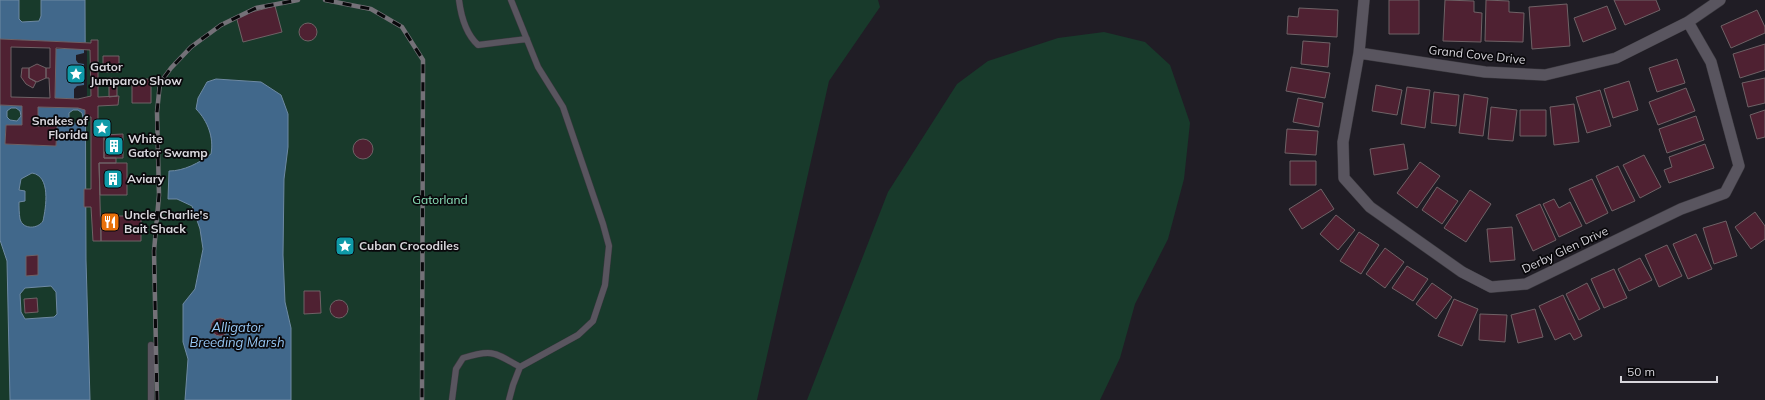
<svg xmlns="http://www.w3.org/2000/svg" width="1765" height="400" font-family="Mulish,sans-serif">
  <rect width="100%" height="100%" fill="#201d25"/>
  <path fill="#183a2b" d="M0,0H878L880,7L829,81L757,400H0Z
    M1104,32L1145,42L1170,65L1190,123L1184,179L1168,239L1135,304L1120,358L1100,400H807L888,192L957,84L988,61L1058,38Z"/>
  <path fill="#41688b" stroke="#6e89a3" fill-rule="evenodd" d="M0,0H19V19L22,22L39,21L41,16V0H85L86,260L90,400H10L7,261L0,240ZM11,108H16L20,111L21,116L17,121L10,120L7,117V111ZM73,110H78L82,113L83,118L79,123H72L69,119V113ZM32,173C51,176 46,207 43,221C38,229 23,230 20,219C19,213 19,207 19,202L25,201V191L19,190L21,179ZM51,286L56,292L57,314L54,317L25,319L21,312L20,294L25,288Z
    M216,79L261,82L281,95L288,114V147L284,179L283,255L285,302L291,328V400H185L188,359L183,342V304L195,289L203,249L200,229L192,206L177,199H168L169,171C184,171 199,163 211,154C214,138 208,121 196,109L198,98L207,82Z"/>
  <path fill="#201d25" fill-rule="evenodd" d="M0,39L87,43V97L78,108L38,107V126H57L56,146L5,144L6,125H22V106L0,105ZM56,49H84V53L76,55V60L78,63L84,64V72H71L68,74L70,77L84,76V85L77,86L74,89V99L55,98Z"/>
  <path fill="#4f2132" stroke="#6f6266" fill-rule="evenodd" d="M1389,0H1419V34H1389Z
    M1445,0L1474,1V12L1482,13L1481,42L1443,41Z
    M1486,0L1509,1V12L1524,13L1523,42L1485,41Z
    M1614,0H1656L1660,10L1625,25Z
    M1567,4L1570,46L1532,49L1529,7Z
    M275,6L282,32L243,42L236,16Z
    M1607,6L1616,29L1583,42L1574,18Z
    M1299,8L1338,10L1337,37L1287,34L1288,16L1298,17Z
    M1757,10L1765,27V33L1731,48L1721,26Z
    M299 32a9 9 0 1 1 18 0a9 9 0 1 1-18 0Z
    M0,39L91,43V40H98V97L119,96L118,105L98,106V120H104V158H116V163H99L101,241H93L91,207H84V189H91V117H85V110L78,108L38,107V126H57L56,146L5,144L6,125H22V106L0,105ZM11,47L50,48V68H46V78H49L50,98L11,97ZM56,48L90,50L91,96L78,99L55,98Z
    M1303,41L1330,43L1328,67L1301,64Z
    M1765,44V70L1740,78L1733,54Z
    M103,56H119V72H103Z
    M1677,59L1685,83L1657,92L1649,68Z
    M37,64L46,68V78L37,82L29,78V68Z
    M1291,67L1330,73L1325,98L1286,91Z
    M22,68H29V78L36,82L33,88L26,84L21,77Z
    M109,78H117V96L109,97Z
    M1765,78V103L1748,107L1742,83Z
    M132,79H151V103H132Z
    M1629,81L1638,110L1613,118L1604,89Z
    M1376,85L1402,90L1397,115L1372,111Z
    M1407,87L1430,90L1425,128L1401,124Z
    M1686,88L1695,111L1658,125L1649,102Z
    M1600,90L1611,126L1587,133L1576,97Z
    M1434,92L1459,95L1456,126L1431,123Z
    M1464,94L1488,98L1483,136L1459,133Z
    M1298,98L1323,103L1319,127L1293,122Z
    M1574,104L1579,142L1554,145L1550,107Z
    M1491,107L1517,110L1513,141L1488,139Z
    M1520,110H1546V136H1520Z
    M1765,110V137L1757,139L1750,115Z
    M1696,116L1704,140L1667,153L1659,129Z
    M1287,129L1318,131L1316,155L1285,153Z
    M123,134V158H104V135Z
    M353 149a10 10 0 1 1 20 0a10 10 0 1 1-20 0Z
    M1404,144L1408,169L1374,175L1370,149Z
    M1705,144L1714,168L1669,183L1664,170L1672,167L1669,157Z
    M1644,155L1661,187L1640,198L1623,165Z
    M1290,161H1316V185H1290Z
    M1420,162L1440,176L1417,208L1397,193Z
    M99,163H127V195H100Z
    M1618,166L1635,201L1612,211L1596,176Z
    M1592,179L1608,213L1586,224L1569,189Z
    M1437,187L1458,201L1442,224L1422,210Z
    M1321,189L1334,209L1302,229L1289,209Z
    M1470,190L1491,204L1466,242L1444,228Z
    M1554,199L1559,208L1570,202L1582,226L1559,237L1543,204Z
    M1540,204L1556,240L1533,251L1516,215Z
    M1755,212L1765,226V239L1751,249L1735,227Z
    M1336,215L1355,230L1338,250L1320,234Z
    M101,216H141V241H101Z
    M1726,221L1737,256L1714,264L1703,228Z
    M1512,227L1515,260L1490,262L1487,229Z
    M1359,232L1379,245L1361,274L1340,261Z
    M1696,234L1712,269L1688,279L1673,244Z
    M1667,245L1682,276L1659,287L1645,255Z
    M1385,248L1404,262L1385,288L1366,274Z
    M38,255V275L26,276V256Z
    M1640,258L1652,280L1629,291L1618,269Z
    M1407,266L1428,279L1413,301L1392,288Z
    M1614,269L1627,298L1604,308L1591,279Z
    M1432,283L1452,297L1436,319L1416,304Z
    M1587,283L1600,309L1579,320L1566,294Z
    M304,291H320L321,313L304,314Z
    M1563,295L1582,336L1574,340L1570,333L1555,340L1539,306Z
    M37,298L38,312L25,313L24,299Z
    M1454,299L1478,309L1462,346L1438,336Z
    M330 309a9 9 0 1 1 18 0a9 9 0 1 1-18 0Z
    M1535,309L1543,337L1518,343L1511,315Z
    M1480,314L1507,315L1505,342L1479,340Z
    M211 327a9 9 0 1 1 18 0a9 9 0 1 1-18 0Z"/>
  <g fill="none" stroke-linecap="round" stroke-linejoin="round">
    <defs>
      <path id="service" d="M459,0C461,16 466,34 478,45L527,39
        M151,345V400
        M452,400L456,369L463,358C492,349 494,352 520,367
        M509,400L513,385L520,367L578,335L593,321L605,285L609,246L603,224L563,107L538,67L511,0"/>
      <path id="minor" d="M1364,0L1359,53L1343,142L1344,178L1370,207L1462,272L1491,287L1526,284L1681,209L1725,193L1739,166L1711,62L1688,22
        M1359,53L1485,72L1545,75L1616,58L1688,22L1720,0"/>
    </defs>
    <use href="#service" stroke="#3b393f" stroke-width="7"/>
    <use href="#minor" stroke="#3b393f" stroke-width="12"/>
    <use href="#service" stroke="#59555f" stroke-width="6"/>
    <use href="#minor" stroke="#59555f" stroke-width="11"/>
    <defs>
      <path id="rail" d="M325,0L371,9L402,27L423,60L422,400
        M157,400L154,251L159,195L157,112L160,83L171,68L191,47L221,25L256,8L298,0"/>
    </defs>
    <use href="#rail" stroke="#747178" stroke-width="4.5"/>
    <use href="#rail" stroke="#09080b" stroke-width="3" stroke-dasharray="9" stroke-linecap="butt"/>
  </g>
  <defs>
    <symbol id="sight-square" viewBox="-11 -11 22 22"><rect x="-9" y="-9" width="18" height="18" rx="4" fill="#0f9aa8" stroke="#09080b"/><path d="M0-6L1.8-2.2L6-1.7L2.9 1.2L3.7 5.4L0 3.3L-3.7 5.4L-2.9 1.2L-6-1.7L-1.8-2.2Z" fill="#fff"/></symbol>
    <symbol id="building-square" viewBox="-11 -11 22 22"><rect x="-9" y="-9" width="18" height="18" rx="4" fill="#0f9aa8" stroke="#09080b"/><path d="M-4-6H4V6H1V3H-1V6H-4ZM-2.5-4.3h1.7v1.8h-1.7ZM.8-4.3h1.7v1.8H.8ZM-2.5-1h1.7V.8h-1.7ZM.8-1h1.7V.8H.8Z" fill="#fff"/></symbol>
    <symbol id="restaurant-square" viewBox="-11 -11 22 22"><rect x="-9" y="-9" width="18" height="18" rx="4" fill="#e8710a" stroke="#09080b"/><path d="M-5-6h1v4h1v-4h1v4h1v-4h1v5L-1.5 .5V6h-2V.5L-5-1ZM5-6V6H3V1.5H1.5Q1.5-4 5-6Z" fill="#fff"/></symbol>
  </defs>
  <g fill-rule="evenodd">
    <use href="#sight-square" x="65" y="63" width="22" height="22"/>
    <use href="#sight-square" x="91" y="117" width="22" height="22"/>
    <use href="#building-square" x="103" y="135" width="22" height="22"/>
    <use href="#building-square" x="102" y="168" width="22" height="22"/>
    <use href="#restaurant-square" x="99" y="211" width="22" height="22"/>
    <use href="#sight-square" x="334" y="235" width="22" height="22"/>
  </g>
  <g text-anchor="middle" stroke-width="3.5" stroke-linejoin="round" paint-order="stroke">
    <g font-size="12" fill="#d8d6dc" stroke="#09080b">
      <text transform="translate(1477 55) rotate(6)" y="4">Grand Cove Drive</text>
      <text transform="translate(1565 250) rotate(-25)" y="4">Derby Glen Drive</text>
    </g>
    <g font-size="12" font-weight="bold" fill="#d8d6dc" stroke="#09080b" text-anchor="start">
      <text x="90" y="71">Gator<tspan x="90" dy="14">Jumparoo Show</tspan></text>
      <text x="88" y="125" text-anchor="end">Snakes of<tspan x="88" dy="14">Florida</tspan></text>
      <text x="128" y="143">White<tspan x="128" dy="14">Gator Swamp</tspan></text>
      <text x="127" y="183">Aviary</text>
      <text x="124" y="219">Uncle Charlie's<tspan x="124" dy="14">Bait Shack</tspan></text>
      <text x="359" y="250">Cuban Crocodiles</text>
    </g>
    <g font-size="12" fill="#8ae0b9" stroke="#09080b">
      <text x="440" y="204">Gatorland</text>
    </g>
    <g font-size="13" font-style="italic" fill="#97c8f5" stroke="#09080b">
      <text x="237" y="332">Alligator<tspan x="237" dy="15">Breeding Marsh</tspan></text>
    </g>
  </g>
  <path d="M1621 376v6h96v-6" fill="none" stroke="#d8d6dc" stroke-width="2"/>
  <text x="1627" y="376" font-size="12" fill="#d8d6dc" stroke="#09080b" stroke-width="3" paint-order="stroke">50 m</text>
</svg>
